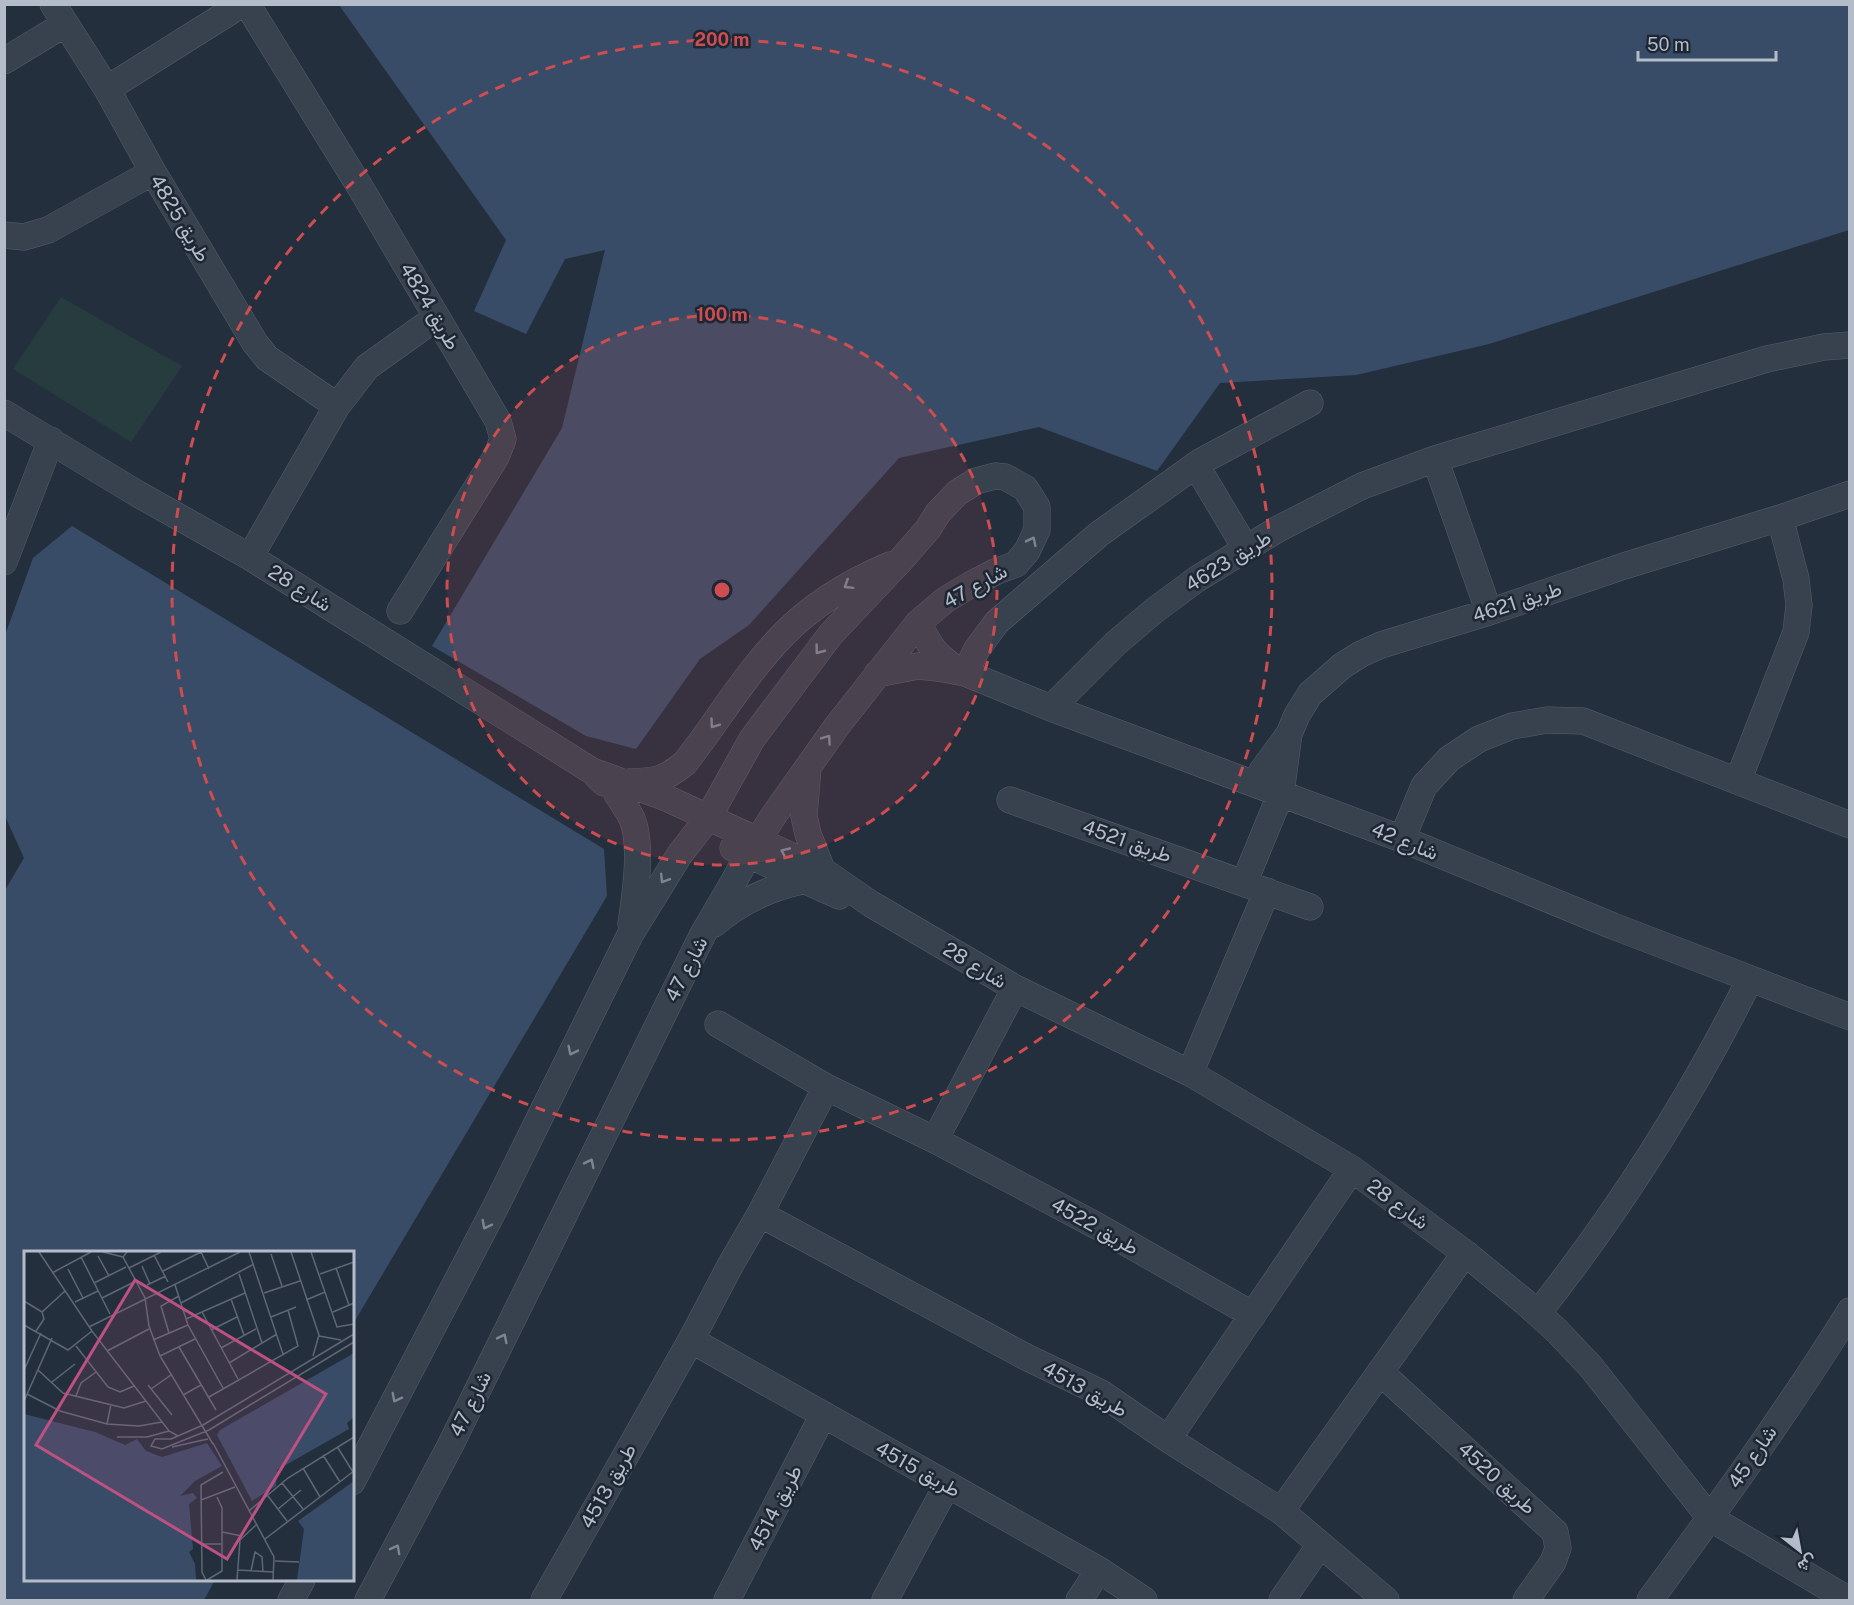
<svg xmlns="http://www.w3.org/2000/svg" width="1854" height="1605" font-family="'Public Sans',Vazirmatn,sans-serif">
  <rect width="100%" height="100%" fill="#242f3e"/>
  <path fill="#263c3f" d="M61,297L182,366L131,442L13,369Z"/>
  <path fill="#394c67" d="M339,5H1849V230L1489,344L1356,375L1220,383L1157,471L1039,427L899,458L749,625L700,659L636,749L586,736L432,646L562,428L605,250L565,259L526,334L474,311L506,240Z
    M72,526L604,849L607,896L353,1324L352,1252H26V1580H215L204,1600H5L4,892L24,858L5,816V635L33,558Z"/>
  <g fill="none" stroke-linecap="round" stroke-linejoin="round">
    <defs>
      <path id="minor" d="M53,4L107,89L153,172L255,343L267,358L337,406
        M247,4L363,192L498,421L503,439L496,457L400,611
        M4,61L65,24
        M107,89L242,4
        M4,235L24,237L48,230L153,172
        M4,413L138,494L250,557L592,771L604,783
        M1435,459L1489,612
        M1196,465L1246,549
        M250,557L337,406L367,367L437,317
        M4,562L51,440
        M918,623C931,648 934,654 958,670
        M965,673L977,649L997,622L1099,534L1200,462L1310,403
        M877,674L918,666L938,668L965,673L1051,708L1402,839L1613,926L1850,1017
        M1051,708L1116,643L1155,610L1197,579L1278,529L1362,486L1435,459L1767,359L1824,347L1850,345
        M808,768L804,816L808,834L822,870
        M592,771L664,797L822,870L871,904L1015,988L1190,1073L1352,1169L1465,1253L1525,1302L1557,1331L1591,1367L1710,1518L1849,1600
        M1738,781L1796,632L1799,605L1796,579L1780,518
        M630,782C656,781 664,780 685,763C718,721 745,674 783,635C813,604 850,582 890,565
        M1256,783L1262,771L1289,734L1297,715L1310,694L1342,666L1361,654L1381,645L1489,612L1624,566L1780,518L1850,494
        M617,794C622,802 628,810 632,819C643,844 635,896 631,924
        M1010,800L1310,907
        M1402,839L1424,786L1449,759L1479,739L1512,726L1547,720L1583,721L1850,825
        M733,848L839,896
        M1244,883L1281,793L1289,734
        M714,924C741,901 769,888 802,881
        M718,1024L826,1087L935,1140L1097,1226L1253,1315
        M1190,1073L1267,891
        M935,1140L1015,988
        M760,1214L1026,1357L1101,1393L1168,1439L1281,1511L1386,1600
        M1538,1313C1621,1208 1690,1099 1750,979
        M691,1340L1099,1570L1144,1600
        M1380,1372L1555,1532L1558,1548L1553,1562L1526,1600
        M1168,1439L1352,1169
        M352,1482L496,1206L630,935L680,854L708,818L752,739L831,634L901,560L928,529L938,513L957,493L976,481L995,476L1005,477L1025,488L1037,507V530L1027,551L1016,564L995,572L970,585L945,600L918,623L837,726L774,815L748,855L734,881L703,934L450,1446L368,1600
        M1281,1511L1465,1253
        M291,1600L302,1580
        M544,1600L691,1340L731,1264L760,1214L826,1087
        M727,1600L823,1415
        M885,1600L947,1485
        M1079,1600L1099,1570
        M1282,1600L1320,1545
        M1650,1600C1719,1506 1788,1411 1850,1311"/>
    </defs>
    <use href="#minor" stroke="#565f6c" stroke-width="27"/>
    <use href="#minor" stroke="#38414e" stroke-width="26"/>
  </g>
  <defs><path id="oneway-chevron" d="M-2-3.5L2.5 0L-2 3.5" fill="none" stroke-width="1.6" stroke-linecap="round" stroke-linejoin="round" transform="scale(1.5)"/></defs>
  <g stroke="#7c8592">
    <use href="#oneway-chevron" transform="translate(1032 541) rotate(-64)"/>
    <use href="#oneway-chevron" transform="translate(848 585) rotate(148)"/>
    <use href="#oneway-chevron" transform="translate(819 650) rotate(127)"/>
    <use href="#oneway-chevron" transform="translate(714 724) rotate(126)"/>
    <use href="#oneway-chevron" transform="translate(827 739) rotate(-55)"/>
    <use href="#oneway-chevron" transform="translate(785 852) rotate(-155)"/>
    <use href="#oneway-chevron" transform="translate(664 879) rotate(122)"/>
    <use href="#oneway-chevron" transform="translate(572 1051) rotate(116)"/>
    <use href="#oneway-chevron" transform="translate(590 1163) rotate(-64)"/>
    <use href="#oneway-chevron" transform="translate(486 1225) rotate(117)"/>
    <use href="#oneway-chevron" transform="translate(503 1338) rotate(-64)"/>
    <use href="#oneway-chevron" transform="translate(396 1398) rotate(117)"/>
    <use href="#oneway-chevron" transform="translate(396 1549) rotate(-62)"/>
  </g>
  <circle cx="722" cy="590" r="275" fill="#ce4d50" fill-opacity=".12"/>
  <g fill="none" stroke="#ce4d50" stroke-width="3" stroke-dasharray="10 8">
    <circle cx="722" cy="590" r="275"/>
    <circle cx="722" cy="590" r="550"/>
  </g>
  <g text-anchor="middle" stroke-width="5" stroke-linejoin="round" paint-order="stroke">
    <g font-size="20" fill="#b4bcc9" stroke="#1d2633">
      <text transform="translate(180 218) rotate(59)" y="7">طريق 4825</text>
      <text transform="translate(430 306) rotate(59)" y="7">طريق 4824</text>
      <text transform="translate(1228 561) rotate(-32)" y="7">طريق 4623</text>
      <text transform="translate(975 586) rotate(-29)" y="7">شارع 47</text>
      <text transform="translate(300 588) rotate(32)" y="7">شارع 28</text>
      <text transform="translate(1517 602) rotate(-18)" y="7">طريق 4621</text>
      <text transform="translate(1127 841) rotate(19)" y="7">طريق 4521</text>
      <text transform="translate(1405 841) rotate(22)" y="7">شارع 42</text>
      <text transform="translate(975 965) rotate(31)" y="7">شارع 28</text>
      <text transform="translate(686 969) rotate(-63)" y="7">شارع 47</text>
      <text transform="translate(1398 1204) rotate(36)" y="7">شارع 28</text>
      <text transform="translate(1095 1226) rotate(29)" y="7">طريق 4522</text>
      <text transform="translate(1085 1389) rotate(29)" y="7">طريق 4513</text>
      <text transform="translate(470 1404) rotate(-64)" y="7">شارع 47</text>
      <text transform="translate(1752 1457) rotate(-56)" y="7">شارع 45</text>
      <text transform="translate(918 1469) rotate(29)" y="7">طريق 4515</text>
      <text transform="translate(1497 1478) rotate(42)" y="7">طريق 4520</text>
      <text transform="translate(608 1486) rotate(-61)" y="7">طريق 4513</text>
      <text transform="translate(775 1508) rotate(-63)" y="7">طريق 4514</text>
    </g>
  </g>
  <g transform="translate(24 1251)">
    <rect width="330" height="330" fill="#242f3e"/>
    <path d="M330,102V166L323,172L325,178L253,219L252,235L228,250L193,184L196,179ZM0,163L71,181L101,194L113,188L122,200L138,206L183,192L198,215L171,230L156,245L169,242L173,247L165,253L169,298L165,301L171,313L172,329H0ZM330,230V329H273L280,278L274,270Z" fill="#394c67"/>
    <path fill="none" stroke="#5e6776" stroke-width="1.5" d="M15,1L68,80L145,180L154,185M79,1L99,6M103,1L99,6L121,47L125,75L136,105L189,193M177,1L185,18M225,1L259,103M267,1L295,84L289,105M287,1L313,76L330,73M247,3L258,35M130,4L144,31M74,5L85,25M57,6L86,63M118,15L126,33M105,17L137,1M312,17L325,54M44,18L59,47M139,20L177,1M28,22L67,1M215,23L238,92M296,23L330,11M70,32L102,16M123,34L142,25M151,34L164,74L199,137M240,42L276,30M78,47L112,30M207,48L220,84M282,49L301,41M0,50L18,61L41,40M51,51L74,40M157,52L230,13M178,61L214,128M309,61L330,52M247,66L272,56M162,68L221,42M0,74L44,99L68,80M65,76L216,1M187,79L213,66M12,80L20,68L18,61M145,82L137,55L155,45M330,83L179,174L147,188H131L127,195L138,198L185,179L330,91M295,85L317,89M129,89L164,74M52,95L84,136L96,141L110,135M155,96L192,159M197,97L232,78M83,100L125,78M136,105L171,88M205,112L253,83M0,119L17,82M14,119L39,142L100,157L122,150M28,131L51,113M124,134L148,164M127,138L147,124M3,143L36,160L83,173L115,175L138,171M159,144L177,134M52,145L57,132L72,121M185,146L274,95L264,59M0,150L28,87M83,173L87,153M93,186H123L145,180M189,192L250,306L249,329M148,196L184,188M314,197L329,221M299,204L316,231M279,217L296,246M258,232L279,258M244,245L263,270M177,249L211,236M254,258L277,239M225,260L264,227L330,186M198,281L218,285M241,288L330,220M178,293H197M251,310L275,311M214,319L250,321M227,320L231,301L238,306L239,321M182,329L178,321L177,234L199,221M183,329L198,320V257L193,246M213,329L216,289L232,274"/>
    <path fill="#bd5182" fill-opacity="0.15" stroke="#bd5182" stroke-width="3" d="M111,29L302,143L203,308L12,194Z"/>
    <rect width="330" height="330" fill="none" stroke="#b4bcc9" stroke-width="3"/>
  </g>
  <circle cx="722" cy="590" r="9" fill="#ce4d50" stroke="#1d2633" stroke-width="3"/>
  <g font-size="18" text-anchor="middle" font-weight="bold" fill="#ce4d50" stroke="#1d2633" stroke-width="5" stroke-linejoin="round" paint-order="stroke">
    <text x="722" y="46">200 m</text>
    <text x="722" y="321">100 m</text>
  </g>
  <rect width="1854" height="1605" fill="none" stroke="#b4bcc9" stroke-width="12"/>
  <g transform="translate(1800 1551) rotate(149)" stroke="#1d2633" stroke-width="4.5" paint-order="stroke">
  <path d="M0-4.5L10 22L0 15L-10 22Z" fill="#b4bcc9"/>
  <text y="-9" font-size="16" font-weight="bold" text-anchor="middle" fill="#b4bcc9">ش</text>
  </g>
  <path d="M1638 51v9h138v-9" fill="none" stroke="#b4bcc9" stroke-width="3"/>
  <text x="1647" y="51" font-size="18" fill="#b4bcc9" stroke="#1d2633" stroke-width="4.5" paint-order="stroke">50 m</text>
</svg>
